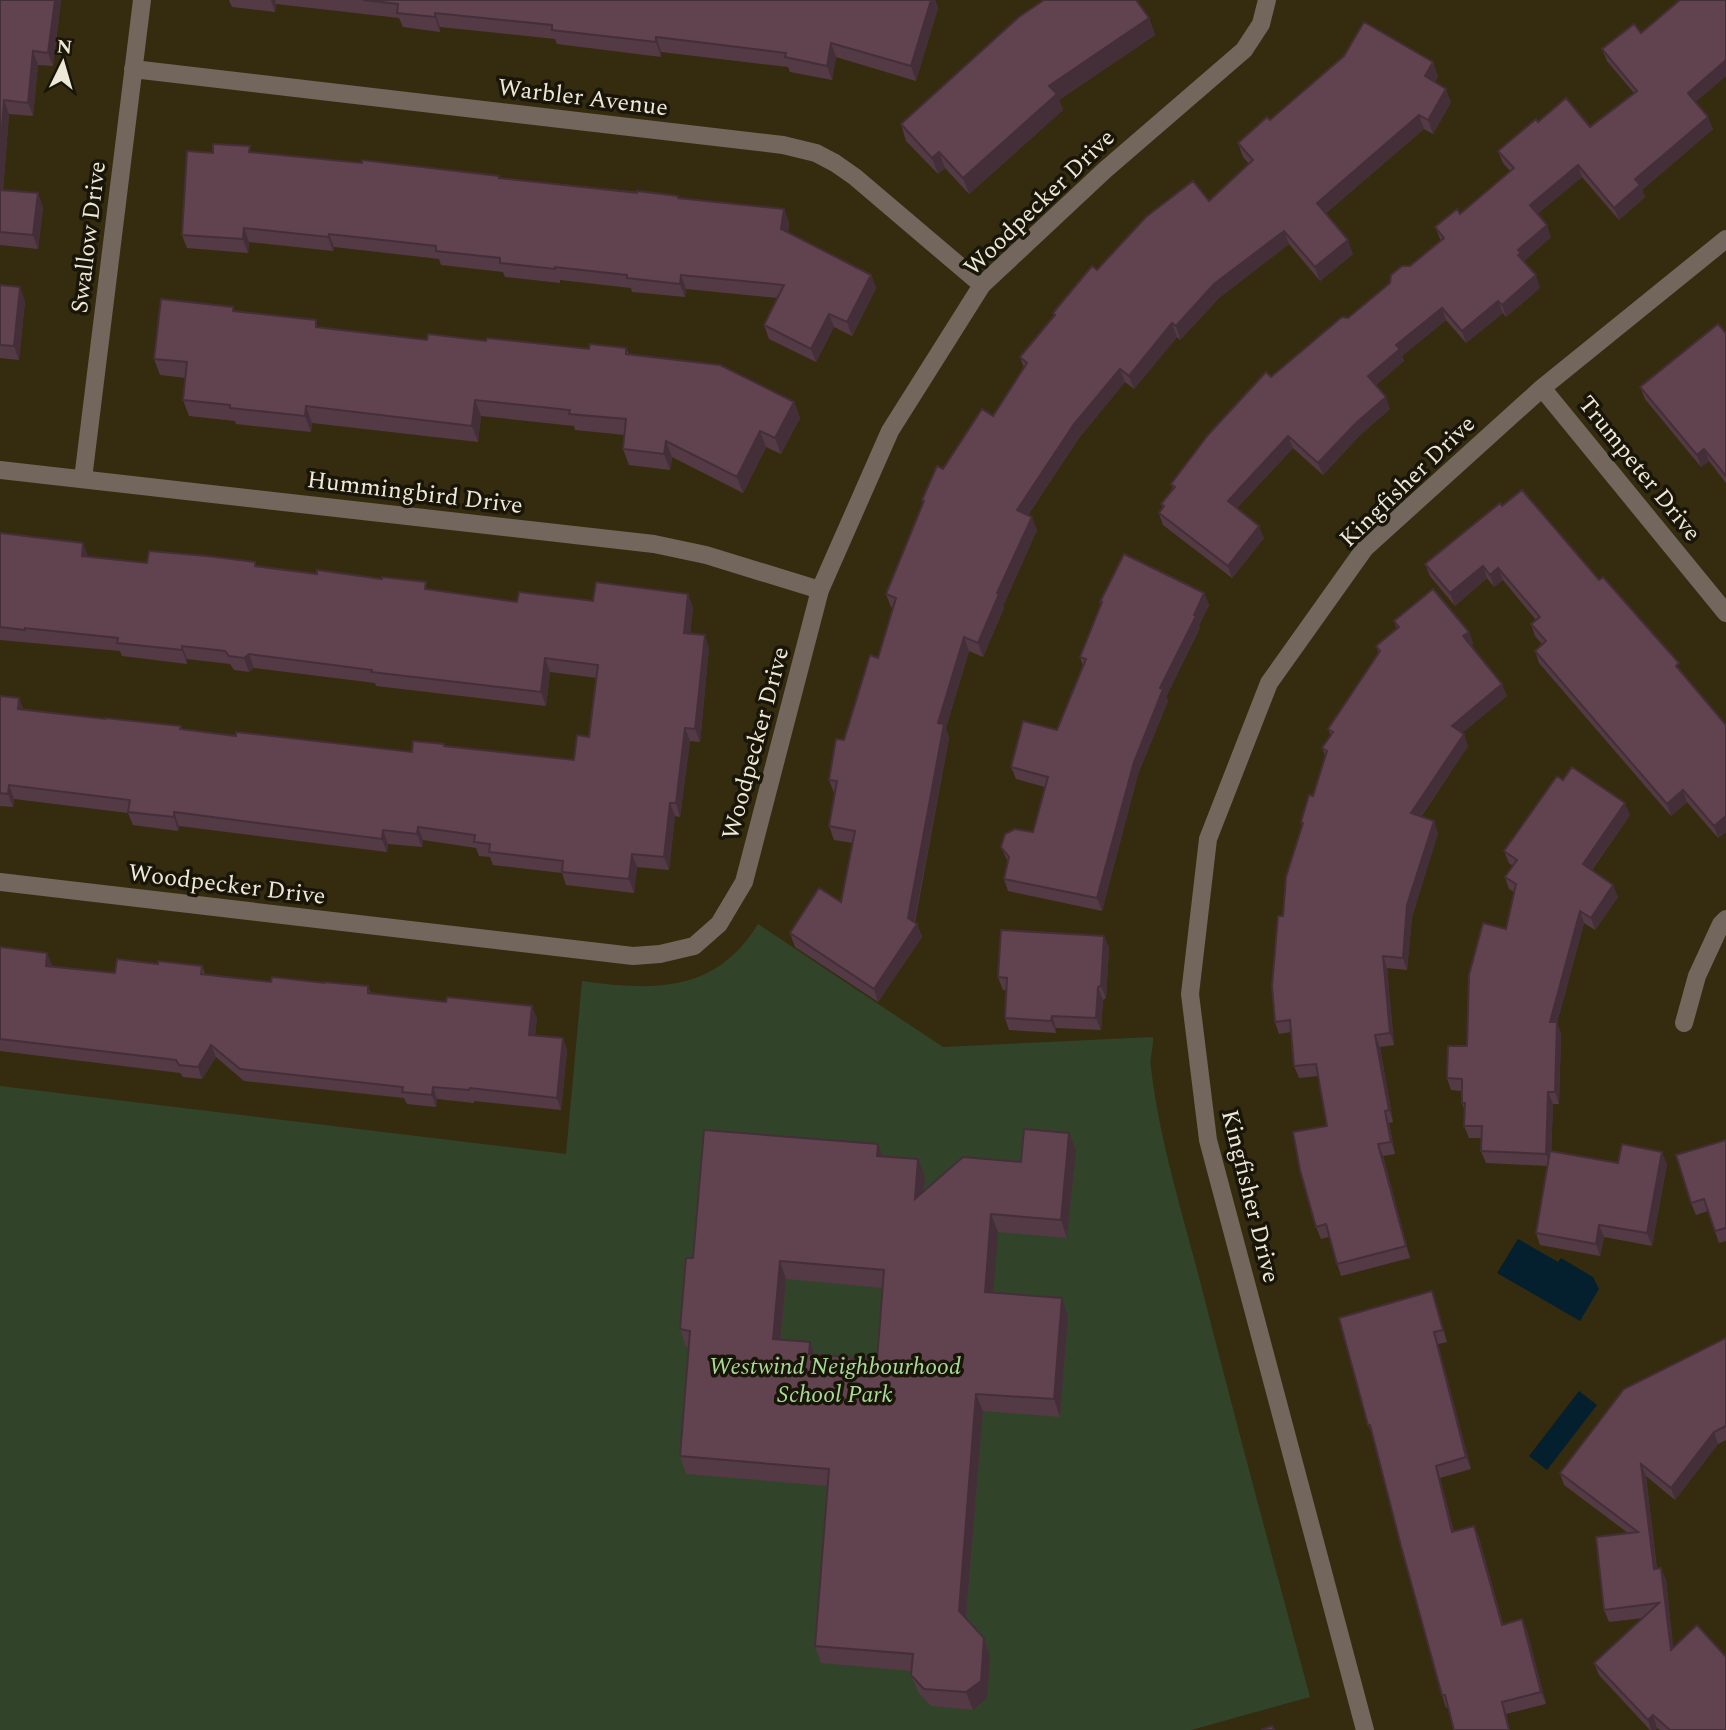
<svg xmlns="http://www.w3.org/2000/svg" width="1726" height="1730" font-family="Spectral,serif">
  <rect width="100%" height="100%" fill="#352c0f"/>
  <path fill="#31442a" d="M758,924L943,1047L1153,1037C1154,1048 1149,1056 1151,1068C1159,1139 1183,1215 1201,1285C1236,1423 1273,1560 1310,1697L1191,1730H0V1086L566,1154L582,981C654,991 716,993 758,924Z"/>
  <path fill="#041f2e" d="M1518,1239L1558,1262L1561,1258L1593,1277L1599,1289L1580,1321L1497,1273Z
    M1579,1391L1597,1405L1547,1470L1529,1456Z"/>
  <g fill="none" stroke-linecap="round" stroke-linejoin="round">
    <path stroke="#72665d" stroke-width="18" d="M133,69L783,145L816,153L835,163L855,177L982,285
      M1542,388L1726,613
      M0,470L654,544L706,555L820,590
      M83,479L142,0
      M0,882L633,956L660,954L694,946L719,924L744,882L820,590L890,431L982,285L1105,170L1244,50L1261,24L1267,0
      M1684,1023L1697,976L1721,924L1726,919
      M1365,1730L1208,1140L1190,994L1208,839L1269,683L1365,548L1542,388L1726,239"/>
  </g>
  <path fill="#533a45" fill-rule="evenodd" d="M0,0H61L53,66L38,65L33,116L9,114L3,190L43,207L38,249L0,245Z
    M229,0H935L938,8L916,81L836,57L832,80L790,72L788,67L661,52V57L557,44L555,39L440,27V32L403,27L399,18L276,4L275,12L232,7Z
    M1726,0V76L1695,102L1713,129L1642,190L1645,197L1619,220L1582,177L1537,214L1551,237L1524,261L1540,288L1506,317L1503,313L1466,343L1446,320L1402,356L1404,361L1376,385L1390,409L1360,435L1323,475L1293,448L1237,508L1264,538L1232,578L1163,525L1159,513L1163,508L1161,504L1173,488L1171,484L1271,377L1348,318L1441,241L1435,227L1460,214L1510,171L1503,163L1498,151L1538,122L1590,127L1634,93L1607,61L1602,49Z
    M1149,18L1155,35L1059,100L1063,110L969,194L945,168L938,174L906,141L901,124Z
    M1438,76L1435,82L1451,102L1433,134L1424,129L1326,213L1353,254L1320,281L1289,244L1219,298L1180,340L1177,337L1134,389L1125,382L1079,438L1028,515L1037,530L1003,606L1004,608L983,657L969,651L946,728L949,738L915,922L917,924L922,937L878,1002L795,947L790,933L841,902L853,843L834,840L829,826L835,793H834L829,780L878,658L893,608L891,607L886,594L923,503L922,500L943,469L993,416L1024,368L1020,357L1054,316L1053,313L1097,270L1209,201L1249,164L1243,157L1238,143L1270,120Z
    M252,152L678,196L679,198L784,209L789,223L788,232L871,275L876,288L852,336L834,327L816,362L769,339L764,325L778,298L686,289L685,297L632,292L631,288L560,280V283L505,277L503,272L441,265L439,259L334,247L333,251L249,242L248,253L187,248L182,235L213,153Z
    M0,285L25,301L19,360L0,358Z
    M233,307L235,311L319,328L427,340L486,341L589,349L626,348L629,354L794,402L800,418L781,454L766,447L743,493L672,457L670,470L629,465L623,449L625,435L575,430L574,426L481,416L478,442L312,423L311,432L236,424L235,421L189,416L183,400L186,378L160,375L154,359Z
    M1726,333V483L1709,461L1701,467L1645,399L1640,387Z
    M1502,506L1599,580L1726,725V832L1718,838L1687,802L1671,816L1539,663L1535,651L1542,644L1535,636L1531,624L1536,620L1503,580L1494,587L1487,578L1455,606L1430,576L1425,564Z
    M0,533L88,557L147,563L255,562L256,566L517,602L593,601L693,607L690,633L709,648L700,742L690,741L680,817L675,816L669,870L637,867L634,893L566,885L562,873L493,865L490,857L479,856L476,848L423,840L422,847L388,844L387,852L179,826L178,831L133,825L128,813L14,799L13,807L0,806V696L19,698L23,709L236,736L412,752L445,747L574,760L589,737L597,678L550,672L546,706L376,686L375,683L254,668L249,672L234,670L230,664L187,659V664L122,656L120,651L0,640Z
    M1204,593L1209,605L1199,625L1200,628L1166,697L1168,701L1138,774L1102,911L1008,891L1004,879L1008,862L1001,847L1033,832L1045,787L1016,779L1011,767L1057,730L1083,666L1080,657L1101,604L1100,602Z
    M1394,621L1469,632L1473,644L1471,646L1507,696L1462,733L1468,746L1421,817L1438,833L1412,917L1407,970L1387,968L1394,1045L1380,1047L1393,1122L1389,1123L1395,1154L1383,1156L1410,1258L1341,1276L1329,1237L1321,1239L1316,1227L1327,1126L1318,1076L1299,1078L1294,1066L1291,1032L1279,1034L1275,1022L1283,916L1302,826L1301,822L1313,796L1325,755L1322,748L1331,735L1328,729L1379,654L1376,646L1397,629Z
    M1563,780L1630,815L1592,870L1618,897L1595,930L1584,923L1557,1023L1561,1034L1559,1104H1553L1551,1151L1618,1163L1667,1164L1652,1246L1604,1237L1600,1256L1540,1245L1536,1233L1548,1166L1486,1163L1481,1151V1138H1469L1464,1126L1465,1112L1462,1103V1091L1451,1090L1447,1078L1467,1046L1506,929L1514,892L1509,889L1505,877L1513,866L1509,863L1504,851Z
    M1104,936L1109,948L1106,998L1103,1000L1101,1030L1056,1028V1033L1009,1030L1005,1018L1007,990H1003L998,977Z
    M0,947L52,965V967L115,973L158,964L202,966L205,974L271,982L324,983L368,986L371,994L537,1018L535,1035L563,1038L567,1050L561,1110L474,1101V1103L437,1099L436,1107L407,1104L404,1098L244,1081L216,1057L202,1079L183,1077L180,1073L0,1051Z
    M1069,1133L1076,1150L1067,1238L998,1232L993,1293L1062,1298L1068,1316L1060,1417L983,1411L966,1619L984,1638L990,1656L987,1698L973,1710L931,1706L918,1692L911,1675L912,1671L821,1663L815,1646L828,1486L686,1474L680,1456L688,1348L686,1347L680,1329L693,1258L882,1156L925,1177L924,1191L1021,1162ZM786,1279L883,1288L877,1360L814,1354L781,1339Z
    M1726,1140V1241L1719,1243L1708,1211L1696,1215L1691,1203Z
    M1432,1291L1447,1342L1438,1344L1471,1469L1440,1478L1454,1532L1474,1526L1479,1538L1503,1624L1522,1619L1527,1631L1546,1704L1506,1714L1510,1730H1454L1448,1707L1446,1708L1442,1695L1374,1437L1368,1425Z
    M1726,1338V1440L1718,1444L1675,1500L1646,1476L1657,1569L1666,1580L1673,1647L1726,1730H1660L1657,1728L1655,1730H1650L1599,1675L1594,1663L1644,1618L1609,1622L1604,1610L1628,1533L1564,1485L1560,1473Z"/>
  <path fill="#442f38" d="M55,0H61L53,66L48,53Z
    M271,0H275L276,4L275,12Z
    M931,0H935L938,8L916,81L911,66Z
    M435,13L440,27V32L435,17Z
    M1149,18L1155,35L1059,100L1063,110L969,194L963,178L1049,86Z
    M656,37L661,52V57L656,42Z
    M831,43L836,57L832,80L827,66Z
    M33,51L38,65L33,116L28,103Z
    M1726,60V76L1692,105L1688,93Z
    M1433,62L1438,76L1430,90L1425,76Z
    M1446,89L1451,102L1433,134L1428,120Z
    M4,100L9,114L2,203L0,197V154Z
    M1419,115L1424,129L1322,216L1317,203Z
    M1708,117L1713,129L1642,190L1645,197L1619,220L1614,208L1635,179Z
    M939,152L945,168L938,174L932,158Z
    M1578,165L1582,177L1534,217L1530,205Z
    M38,193L43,207L38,249L33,235Z
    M784,209L789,223L786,243L781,229Z
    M1547,225L1551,237L1524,261L1518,255V250Z
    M244,228L249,242L248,253L243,239Z
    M1284,231L1289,244L1219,298L1180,340L1176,326L1214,284Z
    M329,234L334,247L333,251L328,237Z
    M1348,240L1353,254L1320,281L1315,267Z
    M681,275L686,289L685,297L680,284Z
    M871,275L876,288L852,336L847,322Z
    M1536,275L1540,288L1506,317L1502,305Z
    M20,287L25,301L19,360L14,346Z
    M1498,301L1503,313L1466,343L1462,331Z
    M1442,308L1446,320L1402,356L1404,361L1372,388L1368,376L1396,345Z
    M829,314L834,327L816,362L811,349Z
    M1172,323L1177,337L1134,389L1129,376Z
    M1120,369L1125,382L1079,438L1022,523L1017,510L1074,424Z
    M1386,397L1390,409L1360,435L1323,475L1318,463L1356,423Z
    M475,400L481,416L478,442L472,426Z
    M794,402L800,418L781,454L775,438Z
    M306,406L312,423L311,432L305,416Z
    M760,431L766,447L743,493L737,477Z
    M1288,436L1293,448L1232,513L1228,501Z
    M666,441L672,457L670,470L664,454Z
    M1704,449L1709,461L1701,467L1697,455Z
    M1032,517L1037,530L1003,606L1004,608L983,657L978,643L997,593Z
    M1259,526L1264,538L1232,578L1228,566Z
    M83,543L88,556L87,569L82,556Z
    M1483,566L1487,578L1455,606L1450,593Z
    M1498,568L1503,580L1494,587L1490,575Z
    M1204,593L1209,605L1199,625L1200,628L1166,697L1168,701L1138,774L1102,911L1097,898L1134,762L1160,688Z
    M688,594L693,607L689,646L684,633Z
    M1469,632L1473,644L1467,648L1463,636Z
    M705,635L709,648L700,742L695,729Z
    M964,637L969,651L946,728L949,738L913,929L917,924L922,937L878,1002L874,989L908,918L938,723Z
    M182,646L187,659V664L182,650Z
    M249,654L254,668L249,672L244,658Z
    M545,658L550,672L546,706L541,692Z
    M1502,684L1507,696L1456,738L1452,726Z
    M19,698L24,712L18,709Z
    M685,728L690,741L680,817L676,803Z
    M1464,734L1468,746L1415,825L1411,813Z
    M9,785L14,799L13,807L8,794Z
    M1683,790L1687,802L1671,816L1667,804Z
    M670,803L675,816L669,870L664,857Z
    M1625,803L1630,815L1587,876L1583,864Z
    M174,812L179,826L178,831L174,817Z
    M1726,816V832L1718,838L1714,826Z
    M1434,821L1438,833L1412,917L1407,970L1403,958L1407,905Z
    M418,827L423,840L422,847L417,834Z
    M383,830L388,844L387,852L382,839Z
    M632,854L637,867L634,893L629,879Z
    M1613,885L1618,897L1595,930L1591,918Z
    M1580,911L1584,923L1557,1023L1561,1034L1559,1104L1555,1092L1550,1022Z
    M1104,936L1109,948L1106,998L1101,986Z
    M47,953L52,965L50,978L46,966Z
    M1383,956L1387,968L1394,1045L1390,1033Z
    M1098,987L1103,1000L1101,1030L1096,1018Z
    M532,1006L537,1018L534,1047L529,1035Z
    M1052,1016L1056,1028V1033L1051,1021Z
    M1375,1035L1380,1047L1393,1122L1389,1110Z
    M563,1038L567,1050L561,1110L557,1098Z
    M211,1045L216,1057L202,1079L198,1067Z
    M433,1087L437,1099L436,1107L432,1095Z
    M1548,1092L1553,1104L1551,1166L1546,1154Z
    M1385,1111L1389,1123L1395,1154L1391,1142Z
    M1069,1133L1076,1150L1067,1238L1061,1220Z
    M878,1144L885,1162L877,1156Z
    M1378,1144L1383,1156L1410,1258L1406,1246Z
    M1662,1152L1667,1164L1652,1246L1647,1233Z
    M918,1159L925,1177L921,1217L915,1199Z
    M991,1214L998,1232L992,1310L985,1292Z
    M1599,1225L1604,1237L1600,1256L1596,1244Z
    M780,1261L786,1279L779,1357L773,1339Z
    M1062,1298L1068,1316L1060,1417L1054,1399Z
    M1434,1332L1438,1344L1471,1469L1466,1457Z
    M810,1342L816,1360L809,1354Z
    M976,1394L983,1411L965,1629L959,1611Z
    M1714,1432L1718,1444L1675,1500L1671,1488Z
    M1641,1464L1646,1476L1658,1582L1654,1569Z
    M1436,1466L1440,1478L1457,1544L1452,1532Z
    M1474,1526L1479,1538L1506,1637L1502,1625Z
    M1661,1568L1666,1580L1675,1662L1671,1650Z
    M1522,1619L1527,1631L1546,1704L1541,1692Z
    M984,1638L990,1656L987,1698L973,1710L966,1692Z
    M1502,1702L1506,1714L1510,1730H1509Z
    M1653,1715L1657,1728L1655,1730H1651L1648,1720Z"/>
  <path fill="#614350" stroke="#442f38" stroke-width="2" fill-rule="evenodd" d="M0,0H55L48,53L33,51L28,103L4,100L0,154Z
    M363,0H931L911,66L831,43L827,66L785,57L786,53L656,37V42L552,30V25L435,13V17L397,13L398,4Z
    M1044,0H1136L1149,18L1049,86L1057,94L963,178L939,152L932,158L901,124L1019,17Z
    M1680,0H1726V60L1688,93L1708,117L1635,179L1640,185L1614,208L1578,165L1530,205L1547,225L1518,250L1521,253L1518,255L1536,275L1502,305L1498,301L1462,331L1442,308L1396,345L1400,349L1368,376L1386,397L1356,423L1318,463L1288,436L1228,501L1259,526L1228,566L1159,513L1164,506L1161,504L1175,487L1171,484L1208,435L1266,372L1271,377L1342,317L1348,318L1390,283L1391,275L1402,266H1410L1444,238L1435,227L1457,209L1460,214L1514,168L1498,151L1536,119L1538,122L1566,98L1590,127L1637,91L1602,49L1634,24L1641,33Z
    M1364,22L1433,62L1425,76L1446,89L1428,120L1419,115L1317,203L1348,240L1315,267L1284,231L1214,284L1176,326L1172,323L1129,376L1120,369L1074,424L1017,510L1032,517L997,593L999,594L978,643L964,637L938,723L944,724L908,918L917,924L874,989L790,933L819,888L841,902L855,831L829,826L837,781L829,780L836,739L844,740L870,655L878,658L896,598L886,594L924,501L922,500L937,466L943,469L982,409L993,416L1027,363L1020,357L1055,315L1053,313L1092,266L1097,270L1146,217L1193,181L1209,201L1253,160L1238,143L1267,117L1270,120L1344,56Z
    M213,144L250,146L249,152L362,163V160L499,176V178L637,193V191L678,196V198L784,209L781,229L871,275L847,322L829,314L811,349L764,325L784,285L681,275L680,284L627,278V275L555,267V269L500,263V258L436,251V246L329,234L328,237L244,228L243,239L182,235L187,151L213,153Z
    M0,190L38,193L33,235L0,232Z
    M0,285L20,287L14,346L0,345Z
    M161,299L233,307V311L316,320V327L427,340L428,334L486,341L487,338L589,349L590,344L626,348V354L720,365L794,402L775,438L760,431L737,477L666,441L664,454L623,449L626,419L569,414L570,410L475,400L472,426L306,406L305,416L230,408V405L183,400L187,362L154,359Z
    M1718,324L1726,333V476L1704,449L1697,455L1640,387Z
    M1522,490L1599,580L1603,577L1654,635L1679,663L1676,666L1726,725V816L1714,826L1683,790L1667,804L1535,651L1546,641L1531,624L1540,617L1498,568L1490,575L1483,566L1450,593L1425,564L1500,503L1502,506Z
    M0,533L83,543L82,556L147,563L149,551L207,556L255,562V566L317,574V570L382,579V577L426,582L425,589L517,602L519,592L593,601L596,582L688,594L684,633L705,635L695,729L685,728L676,803H670L664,857L632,854L629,879L562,872L563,861L489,852L490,844L474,842L475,835L418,827L417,834L383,830L382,839L174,812V817L128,812L130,800L9,785L8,794L0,793V696L19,698L18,709L105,719V718L181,726L180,729L236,736V732L412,752L413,741L444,744V746L574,760L577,735L589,737L598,665L545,658L541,692L371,672L372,670L249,654L244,658L229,656L225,651L182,646V650L117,643L118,638L25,628V630L0,627Z
    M1124,554L1204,593L1194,615L1196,616L1160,688L1163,689L1134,762L1097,898L1004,879L1009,857L1001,847L1005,834L1015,829L1033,832L1048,777L1011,767L1023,721L1057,730L1086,659L1080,657L1102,602H1100Z
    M1433,589L1469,632L1463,636L1502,684L1452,726L1464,734L1411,813L1434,821L1407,905L1403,958L1383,956L1390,1033L1375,1035L1389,1110L1385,1111L1391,1142L1378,1144L1406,1246L1337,1264L1326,1224L1316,1227L1300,1170L1293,1132L1327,1126L1316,1064L1294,1066L1290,1020L1275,1022L1272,986L1278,916H1283L1286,877L1303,823L1301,822L1309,795L1313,796L1327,751L1322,748L1333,732L1328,729L1380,651L1376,646L1399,627L1394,621Z
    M1572,767L1625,803L1583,864L1613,885L1591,918L1580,911L1550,1022H1557L1555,1092H1548L1546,1154L1481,1151L1482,1126H1464L1465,1103H1462V1079L1447,1078L1448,1046H1467L1469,975L1483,923L1506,929L1516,884L1505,877L1517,860L1504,851L1557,776L1563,780Z
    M1001,930L1104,936L1101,986L1098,987L1096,1018L1052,1016L1051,1021L1005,1018L1007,978L998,977Z
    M0,947L47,953L46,966L115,973L117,959L158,964V961L202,966L201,974L271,982L272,977L324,983V982L368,986V993L446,1002L447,997L532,1006L529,1035L563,1038L557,1098L470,1088L469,1090L433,1087L432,1095L402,1092L403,1087L240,1069L211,1045L198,1067L179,1065L176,1060L0,1039Z
    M1024,1129L1069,1133L1061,1220L991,1214L985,1292L1062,1298L1054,1399L976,1394L959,1611L984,1638L981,1681L966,1692L924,1689L911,1675L913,1654L815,1646L829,1469L680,1456L690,1331L680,1329L686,1258H693L704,1130L878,1144L877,1156L918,1159L915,1199L963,1157L1021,1162ZM780,1261L884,1270L877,1360L809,1354L810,1342L773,1339Z
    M1726,1140V1228L1715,1231L1704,1199L1691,1203L1676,1155Z
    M1622,1144L1662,1152L1647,1233L1599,1225L1596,1244L1536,1233L1550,1151L1618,1163Z
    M1432,1291L1443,1330L1434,1332L1466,1457L1436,1466L1452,1532L1474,1526L1502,1625L1522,1619L1541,1692L1502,1702L1509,1730H1454L1445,1695H1442L1401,1546L1370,1425H1368L1339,1318Z
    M1726,1338V1426L1714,1432L1671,1488L1641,1464L1654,1569L1661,1568L1671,1650L1697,1625L1726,1657V1730H1670L1653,1715L1648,1720L1594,1663L1659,1603L1604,1610L1596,1537L1638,1532L1560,1473L1624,1389Z
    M1272,1726L1274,1730H1261Z"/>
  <g text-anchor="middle" stroke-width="7" stroke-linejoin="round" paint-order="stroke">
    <g font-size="24" fill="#eee8d7" stroke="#191509">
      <text transform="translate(583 97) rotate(7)" y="8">Warbler Avenue</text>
      <text transform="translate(1039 202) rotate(-44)" y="8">Woodpecker Drive</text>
      <text transform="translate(88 237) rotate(-83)" y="8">Swallow Drive</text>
      <text transform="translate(1640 468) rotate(51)" y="8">Trumpeter Drive</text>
      <text transform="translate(1407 481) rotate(-44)" y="8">Kingfisher Drive</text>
      <text transform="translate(415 492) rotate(7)" y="8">Hummingbird Drive</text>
      <text transform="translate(755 743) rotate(-75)" y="8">Woodpecker Drive</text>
      <text transform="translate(227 884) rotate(7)" y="8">Woodpecker Drive</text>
      <text transform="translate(1251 1196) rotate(76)" y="8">Kingfisher Drive</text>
    </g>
    <g font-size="24" font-style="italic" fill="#a9da98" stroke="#191509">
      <text x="835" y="1374">Westwind Neighbourhood<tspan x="835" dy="28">School Park</tspan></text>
    </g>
  </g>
  <g transform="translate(63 63) rotate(5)" stroke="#191509" stroke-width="5" paint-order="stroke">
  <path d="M0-5L12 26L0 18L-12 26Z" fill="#eee8d7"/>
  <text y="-10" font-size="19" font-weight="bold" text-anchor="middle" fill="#eee8d7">N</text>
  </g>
</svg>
